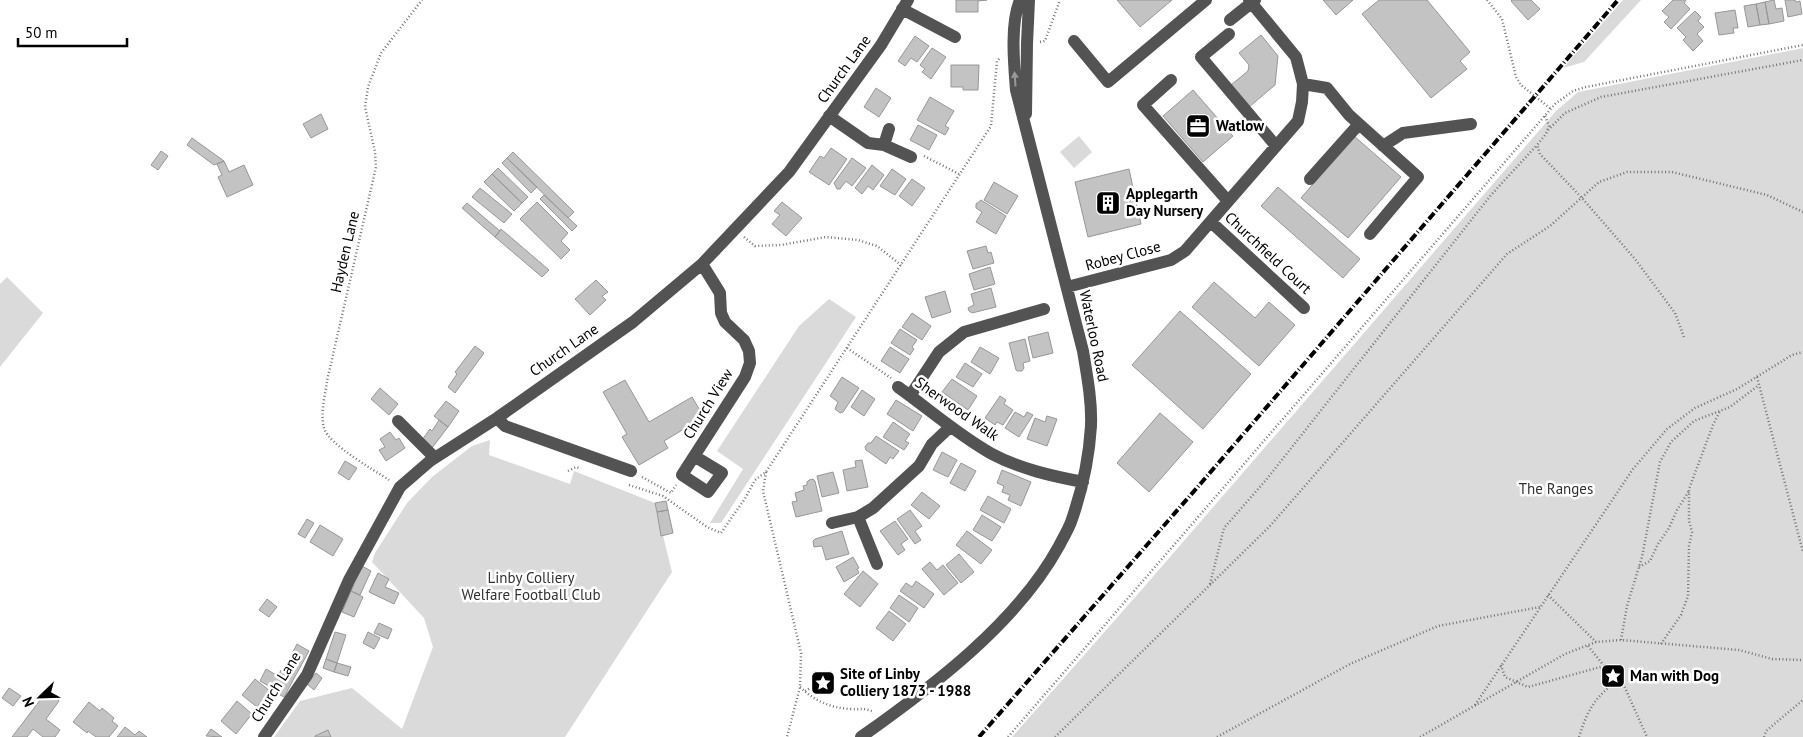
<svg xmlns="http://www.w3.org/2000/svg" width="1803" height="737" font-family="'PT Sans',sans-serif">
  <rect width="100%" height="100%" fill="#fff"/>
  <path fill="#dadada" d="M1623,0H1641L1584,62L1563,68Z
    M1803,48V737H1012L1144,587L1556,111L1578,92Z
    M1079,136L1092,152L1074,168L1060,152Z
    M7,277L43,313L0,367V284Z
    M829,299L856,317L721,523H710L743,469L717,451L799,326Z
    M490,440L489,455L570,484L574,471L655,503L672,572L565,737H274L300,701L352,688L402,729L433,647L424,618L372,562L375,553L407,503L432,477L472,446Z"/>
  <path fill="#c3c3c3" stroke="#979797" d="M956,0H987L978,1V12H956Z
    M1117,0H1172L1140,27Z
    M1323,0H1353L1336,15Z
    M1379,0H1427L1470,52L1460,61L1467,69L1431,98L1362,14Z
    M1512,0H1531L1540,9L1528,20L1511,1Z
    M1673,0H1686L1684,3L1690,9L1671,29L1664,22L1669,17L1662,11Z
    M1774,0L1776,9L1782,8L1784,21L1769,24L1765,2Z
    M1785,0H1795L1796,2L1800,1L1802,14L1788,17Z
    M1765,2L1769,24L1760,25L1756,4Z
    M1756,4L1760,25L1748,27L1744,6Z
    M1735,10L1738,28H1733L1734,33L1719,35L1715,13Z
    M1695,11L1701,17L1698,21L1704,27L1697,34L1703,41L1693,51L1683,40L1686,37L1677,28Z
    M1261,35L1278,56L1275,85L1249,107L1231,85L1248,71L1249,65L1239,53Z
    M915,36L929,46L917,62L911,58L905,66L898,61Z
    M932,48L946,57L931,79L922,72L925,69L920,65Z
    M951,65H979L978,90H963V87H951Z
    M876,88L891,98L879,117L864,107Z
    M1193,90L1233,136L1203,162L1163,116Z
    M930,97L954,111L945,126L949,128L945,135L917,120Z
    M321,114L328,129L311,138L303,124Z
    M918,125L937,135L929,150L910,140Z
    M1354,136L1401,177L1348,238L1301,198Z
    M192,138L224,161L214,165L187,145Z
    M831,148L847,159L829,185L809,172L820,156L824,158Z
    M161,151L168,156L158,170L151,165Z
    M513,152L574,212L568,218L507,158Z
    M507,158L537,187L531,193L502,163Z
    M852,158L866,168L852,186L846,181L840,189H837L834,183Z
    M224,161L229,172L244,165L253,185L227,197L218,177L222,175L217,164Z
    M872,165L884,175L873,190L868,186L862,194L855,188Z
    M498,168L528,197L522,203L492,174Z
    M892,169L906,179L895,195L880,186Z
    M1129,169L1141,224L1088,237L1075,182Z
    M492,174L522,203L514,211L484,182Z
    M912,179L925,188L912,206L899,196Z
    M994,182L1018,196L1007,214L984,200Z
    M1278,187L1360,259L1343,278L1261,206Z
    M480,188L512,214L504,223L472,197Z
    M544,195L577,226L572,231L540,199Z
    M981,200L1006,216L996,234L976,222L982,212L976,208V204Z
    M537,202L568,233L561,241L570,250L561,259L520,219Z
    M782,202L802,218L786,236L772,224L780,215L774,211Z
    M467,203L500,231L495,237L462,208Z
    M501,229L549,270L542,277L495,237Z
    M986,246L988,253L991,252L994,263L973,269L967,251Z
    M990,267L995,284L974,290L969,274Z
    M596,280L608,292L602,296L606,300L590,315L575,299Z
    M1214,282L1255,318L1269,302L1295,325L1259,366L1192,307Z
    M991,288L996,307L972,313L969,311L968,308L974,305L971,294Z
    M945,291L951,312L932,318L925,297Z
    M1180,311L1251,374L1203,429L1132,365Z
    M912,313L931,326L922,340L902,327Z
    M900,329L917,340L912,347L914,349L910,355L891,343Z
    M1048,332L1053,353L1033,358L1028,337Z
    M1025,339L1030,361L1023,363L1024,368L1022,371H1018L1016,370L1009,343Z
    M475,346L484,353L455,393L448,387L457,374L455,372Z
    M890,347L909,359L900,373L881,361Z
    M980,347L999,358L990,374L971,362Z
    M965,363L982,374L973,387L956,377Z
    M842,377L859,388L843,412L840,413L835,409L838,402L830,396Z
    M952,379L977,396L968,410L942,392Z
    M625,380L649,422L692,397L704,417L664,441L668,448L639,465L622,437L627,434L603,392Z
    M380,388L398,404L389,415L371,399Z
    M862,390L875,399L864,416L851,407Z
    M1000,396L1006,400L1004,404L1013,410L1003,425L997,422L995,425L985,418Z
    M896,400L922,416L913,431L887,414Z
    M446,401L459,411L448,427L434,416Z
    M1015,412L1024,417L1027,412L1033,415L1019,437L1005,428Z
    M1160,413L1193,442L1149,492L1117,463Z
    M1047,416L1057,419L1047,446L1027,439L1035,418L1045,422Z
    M439,420L448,427L432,448L422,440L430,429L432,431Z
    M893,422L910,434L905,441L909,443L904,450L883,437Z
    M390,432L396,440L399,438L405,448L386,461L379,450L385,447L380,439Z
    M876,436L899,451L893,459L890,457L886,464L866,450L865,447L868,443H871Z
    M942,452L957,460L948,477L933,470Z
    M862,460L868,487L847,491L843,470L856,467L855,461Z
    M345,461L357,468L349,480L338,473Z
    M961,463L976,471L965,491L950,483Z
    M1002,470L1031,482L1021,506L1008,500L1010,495L1002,492L1004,486L997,483Z
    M833,472L839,493L822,497L817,476Z
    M813,479L815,481L822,511L796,517L792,502L797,501L795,493L804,490L803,486L807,485V482L809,480Z
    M922,492L940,506L929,519L911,505Z
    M988,496L1011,509L1004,523L980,510Z
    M666,501L668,510L657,512L655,503Z
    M668,510L673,533L661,536L657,512Z
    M910,510L922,526L915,531L921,540L915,544L897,519Z
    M982,515L1001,527L992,541L973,530Z
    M307,519L314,523L305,538L298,534Z
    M895,521L908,539L901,544L905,550L898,555L880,531Z
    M320,525L343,539L333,556L310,542Z
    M842,531L849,554L826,560L822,546L814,547L813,541L815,539Z
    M967,531L992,550L981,564L956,545Z
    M959,554L974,572L961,583L946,565Z
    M853,557L859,568L857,569L859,573L844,582L836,567Z
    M930,562L937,570L943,565L958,583L944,595L922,569Z
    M362,566L371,571L360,595L351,591Z
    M863,571L878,584L860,607L844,594Z
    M378,573L389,579L385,587L399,593L394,604L369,592Z
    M916,581L934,594L924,608L900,591L906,583L912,587Z
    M351,591L363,597L354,617L342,612Z
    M899,595L918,608L909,622L890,608Z
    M267,599L277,607L269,617L259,610Z
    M889,611L906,624L893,641L876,628Z
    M379,623L392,629L388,639L374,633Z
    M335,632L346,635L337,663L326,659Z
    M368,632L380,638L374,649L363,643Z
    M297,644L309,651L284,697L273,691L274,689L260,681L266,669L278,676L281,670L283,671Z
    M326,659L337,663L334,672L323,668Z
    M337,663L351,667L348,676L334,672Z
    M316,673L322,678L314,690L307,684Z
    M255,679L270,691L257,707L242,695Z
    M9,688L21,696L13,706L2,698Z
    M47,691L59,701L46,719L60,730L55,737H43L33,729L27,737H12Z
    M237,701L252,714L236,734L221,721Z
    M89,702L100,711L102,708L114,718L112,721L118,726L109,737H96L88,731L87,733L73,722Z
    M125,727L135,735L139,731L147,737H117Z
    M211,729L222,737L206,736Z
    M328,730L331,737H315V736Z"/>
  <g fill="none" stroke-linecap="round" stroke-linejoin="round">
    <path stroke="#757575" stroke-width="2.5" stroke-dasharray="1 2.5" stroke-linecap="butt" d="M1487,0L1502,19L1516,77L1521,85L1551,109
      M1040,42L1045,41L1060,0
      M1545,116L1549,126L1546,134L1537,145L1540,154L1582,198L1635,259L1675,313L1684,337
      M1548,130L1565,113L1601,97L1803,60
      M924,156L959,174
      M744,237L755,246L781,245L826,237L858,240L877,246L901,265
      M847,348L891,378
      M1757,377L1803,552
      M568,471L576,467L579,468
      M766,472L763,491L801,653L800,687L787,737
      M642,477L671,493L676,485
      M389,480C374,470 328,444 324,428C320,414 325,396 327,381L376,167L375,152L365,107L368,87L381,53L422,0
      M629,485L663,496L707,527L721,533L746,497L755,480L766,472L991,126L997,61L1000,58
      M1639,567L1650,561L1658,544L1669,528L1677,510L1689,491
      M1210,584L1224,528L1266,480L1491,195L1537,145
      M1548,595L1596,642
      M1621,640L1627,606L1642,557L1660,462L1671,442L1694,421L1730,407L1759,385
      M1661,644L1681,615L1688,596L1689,546L1692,532L1689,521V489L1713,425L1720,411
      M1588,646L1605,667L1616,673L1621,679L1647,737
      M1501,665L1505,677L1528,687L1604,666
      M1605,667L1604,681L1607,687
      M800,687C815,701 830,708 851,709C863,710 861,707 874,712
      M805,691L813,687L825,686
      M1475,705L1633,469L1667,429L1695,408L1737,389L1792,355L1803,352
      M1008,737L1555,104L1573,91L1586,87L1803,45
      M1055,737L1270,526L1507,254L1550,226L1599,182L1627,172H1672L1767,195L1803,212
      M1217,737L1350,664L1438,626L1540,607
      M1420,737L1565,654L1596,642L1621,640L1739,650L1772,659L1803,660
      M1579,737C1587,711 1596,694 1620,680
      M1764,737L1766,731L1803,700"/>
    <path stroke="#535353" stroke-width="12" d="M902,9L955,37
      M1230,20L1255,0
      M1229,34L1201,57L1276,146
      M1074,41L1108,82L1206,0
      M1171,80L1143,105L1228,201
      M1303,84L1327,88L1349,115L1418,177L1370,234
      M1026,114L1027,44L1029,0
      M829,116L868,143L884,145L911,157
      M884,145L889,129
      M1383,146L1403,133L1471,124
      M1310,179L1359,124
      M1211,222L1304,308
      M1067,287L1171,260L1185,251L1298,121L1302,102L1303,84L1296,57L1249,0
      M898,387C929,409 958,435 992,454C1020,469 1052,476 1083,482
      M910,396L939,352L964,332L1044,309
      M497,418L505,426L631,471
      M398,421L434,457
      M694,456L722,473L708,492L682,475L745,377L750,363L749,351L744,340L725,322L721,313L720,293L702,264
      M858,517L877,564
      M832,523L858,517L873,508L919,466L932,444L950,427
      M264,737L307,675L349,580L400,487L430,461L497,418L633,322L702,264L789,172L881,45L908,0
      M861,737C932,687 1017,623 1059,546C1063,538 1068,530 1071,522C1082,491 1089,459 1091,426C1092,401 1087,375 1083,351L1016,90C1014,64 1010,24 1020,0"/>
    <path stroke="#000" stroke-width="4" stroke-dasharray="8 2.5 1 2.5" stroke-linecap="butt" d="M979,737L1202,482L1618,0"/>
  </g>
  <defs><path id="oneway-solid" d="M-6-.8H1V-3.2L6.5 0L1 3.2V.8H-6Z" transform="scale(1.25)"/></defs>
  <use fill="#989898" href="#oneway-solid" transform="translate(1015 79) rotate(-94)"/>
  <defs>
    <symbol id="office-square" viewBox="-11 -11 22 22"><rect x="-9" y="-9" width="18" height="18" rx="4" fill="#000" stroke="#fff"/><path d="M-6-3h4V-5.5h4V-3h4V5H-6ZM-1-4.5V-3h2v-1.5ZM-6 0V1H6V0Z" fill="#fff"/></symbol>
    <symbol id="building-square" viewBox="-11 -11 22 22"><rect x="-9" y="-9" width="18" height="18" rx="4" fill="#000" stroke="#fff"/><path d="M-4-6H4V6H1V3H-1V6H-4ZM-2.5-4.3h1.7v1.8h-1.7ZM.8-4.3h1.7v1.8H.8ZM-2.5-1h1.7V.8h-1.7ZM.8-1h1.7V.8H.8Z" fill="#fff"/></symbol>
    <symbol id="sight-square" viewBox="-11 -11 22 22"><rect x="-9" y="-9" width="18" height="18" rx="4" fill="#000" stroke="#fff"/><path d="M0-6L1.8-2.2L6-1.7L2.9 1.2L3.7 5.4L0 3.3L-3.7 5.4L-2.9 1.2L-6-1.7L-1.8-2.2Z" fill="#fff"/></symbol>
  </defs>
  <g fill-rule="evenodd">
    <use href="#office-square" x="1184" y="112" width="28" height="28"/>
    <use href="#building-square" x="1094" y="189" width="28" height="28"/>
    <use href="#sight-square" x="1599" y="662" width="28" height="28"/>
    <use href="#sight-square" x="809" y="669" width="28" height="28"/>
  </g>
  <g text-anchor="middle" stroke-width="5" stroke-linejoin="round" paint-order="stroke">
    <g font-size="15" fill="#000" stroke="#fff">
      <text transform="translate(844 69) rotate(-54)" y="5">Church Lane</text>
      <text transform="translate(345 252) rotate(-77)" y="5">Hayden Lane</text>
      <text transform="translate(1268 253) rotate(43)" y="5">Churchfield Court</text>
      <text transform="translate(1123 256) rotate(-15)" y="5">Robey Close</text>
      <text transform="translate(1094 336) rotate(78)" y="5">Waterloo Road</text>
      <text transform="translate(564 350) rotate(-35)" y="5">Church Lane</text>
      <text transform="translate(708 404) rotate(-58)" y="5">Church View</text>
      <text transform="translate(957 409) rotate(35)" y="5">Sherwood Walk</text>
      <text transform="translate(276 687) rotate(-58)" y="5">Church Lane</text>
    </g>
    <g font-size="15" font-weight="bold" fill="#000" stroke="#fff" text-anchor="start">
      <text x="1216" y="131">Watlow</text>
      <text x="1126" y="199">Applegarth<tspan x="1126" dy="17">Day Nursery</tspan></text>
      <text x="840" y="679">Site of Linby<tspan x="840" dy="17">Colliery 1873 - 1988</tspan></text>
      <text x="1630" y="681">Man with Dog</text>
    </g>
    <g font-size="15" fill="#313131" stroke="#fff">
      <text x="1556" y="494">The Ranges</text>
      <text x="531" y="583">Linby Colliery<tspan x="531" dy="17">Welfare Football Club</tspan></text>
    </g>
  </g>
  <g transform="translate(40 697) rotate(247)" stroke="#ffffff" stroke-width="4" paint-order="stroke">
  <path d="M0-4L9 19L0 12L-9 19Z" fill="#000000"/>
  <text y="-8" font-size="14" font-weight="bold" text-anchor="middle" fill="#000000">N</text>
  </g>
  <path d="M18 38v8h109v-8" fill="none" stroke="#000000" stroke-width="2.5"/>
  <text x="25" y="38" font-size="15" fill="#000000" stroke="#ffffff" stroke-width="4" paint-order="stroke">50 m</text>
</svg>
